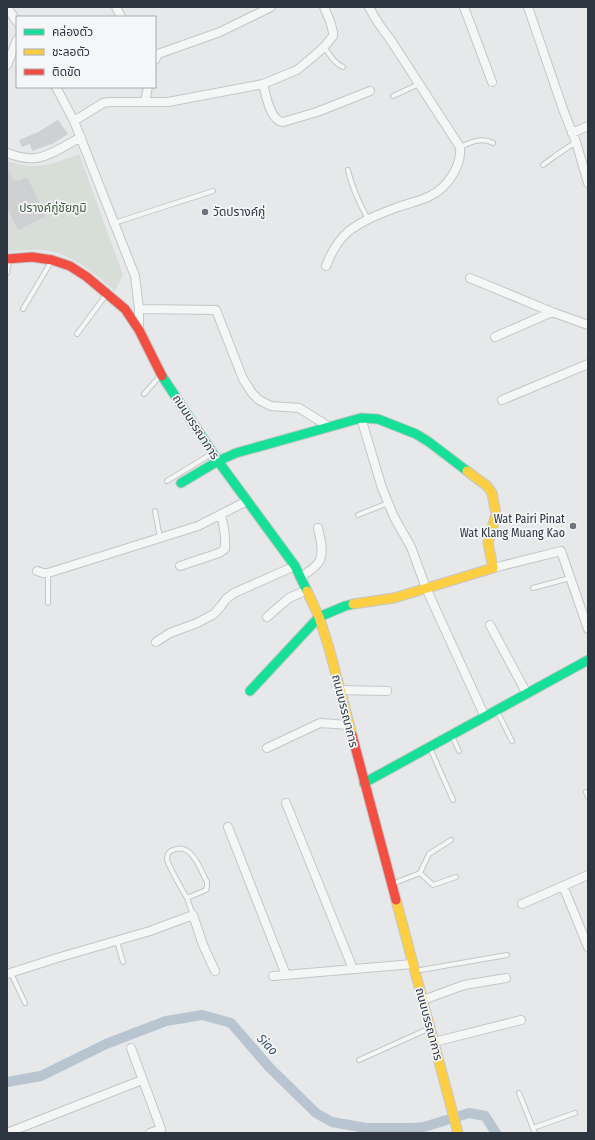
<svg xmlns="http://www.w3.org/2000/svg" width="595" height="1140" font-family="'Fira Sans Condensed','Noto Sans Thai',sans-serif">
  <rect width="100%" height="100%" fill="#e6e8ea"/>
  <path fill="#d7ddd7" d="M79,154L123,275L115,291C94,273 70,252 42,250C30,249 18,251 7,252V161C16,163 26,167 35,166C50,166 65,159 79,154Z"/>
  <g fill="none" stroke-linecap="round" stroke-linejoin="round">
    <path stroke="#b8c5d1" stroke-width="10" d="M7,1082L41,1076L106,1044L166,1021L202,1015L231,1023L270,1068L316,1113L332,1122L366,1128H413L424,1127L469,1113L485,1116L496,1133"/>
  </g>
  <path fill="#ced0d2" d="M58,120L68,134L51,145V144L32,151L30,144L22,147L19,140L38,132Z
    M7,167L14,181L17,179L18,181L27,177L46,216L18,230L7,208Z"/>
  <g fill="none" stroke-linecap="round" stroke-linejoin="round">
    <defs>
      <path id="lane" d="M324,47C330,55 334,63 343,67
        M393,96L419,84
        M460,147C471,142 482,137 493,143
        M543,165L555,156L576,142
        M348,170C352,188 359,203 368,219
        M114,223L213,191
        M7,273L9,261
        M23,309L51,262
        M77,334L106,295
        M144,394L160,376
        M167,481L211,454
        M155,511L160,538
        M358,515L388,503
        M533,588L570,578
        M48,603V573
        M497,711L512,741
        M452,736L459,751
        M430,748L453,800
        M586,792L588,797
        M420,873L433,885L456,877
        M392,884L420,873L429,854L451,840
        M187,898C182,889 169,868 167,859C167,855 169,851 173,850C192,842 200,869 207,882V887L206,890L187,898L193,915
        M117,941L123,962
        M415,971L507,955
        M11,973L25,1003
        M359,1060L428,1029
        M519,1093L535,1133
        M533,1128L575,1113"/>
      <path id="street" d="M7,7L17,22
        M116,7L121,17
        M464,7L492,82
        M528,7L564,112L576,142L588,183
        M155,60L158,54L220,32L271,7
        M7,65L17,40
        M263,84C266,95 270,121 283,122L317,112L370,91
        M56,87L74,121L135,276L139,309V330
        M145,102L148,87
        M74,121L103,103L109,102H168L263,84L297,70L314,56L324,47L333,36V32L330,21L324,7
        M572,133L588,126
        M7,153C15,156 26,159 35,158C49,157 68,144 81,137
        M326,266C331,253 338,240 349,231C363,220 382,213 398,207C409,203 420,201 430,196C447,188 462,166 460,147L390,39C382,29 375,19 369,7
        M470,278L552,312L588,325
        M139,309L216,310L243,379L252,393L259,400L271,406L299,408L328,426
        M495,337L552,312
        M502,400L588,364
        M361,418L382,488L394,517L411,547L426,588L485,717
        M180,566L219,553L225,549C226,537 224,526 221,515
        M493,568L561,551L588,629
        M37,571L43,573H48L198,526L247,501
        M301,577C308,572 317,567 320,560C324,551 320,537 318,528
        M267,617L289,598L307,590
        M490,625L527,694
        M156,642L170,633L197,623L214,614L221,606L226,599L234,593L295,566
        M340,690L387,691
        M267,748L320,723L349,725
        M286,803L353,969
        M228,827L286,975
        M563,886L588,947
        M522,904L588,875
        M7,974L57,958L150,931L193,915L203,945L215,971
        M273,976L413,964
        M423,1000L464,985L506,978
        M434,1042L521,1020
        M131,1048L161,1129L150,1133
        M7,1133L142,1080"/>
      <path id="fast" d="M162,376L218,461L295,566L307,591
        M181,483L218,461L236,453L361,418L378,419L416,434L429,442L467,471
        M250,691L319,617L345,606L353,604
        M364,783L588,660"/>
      <path id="slow" d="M307,591L319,617L329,648L352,735
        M353,604L394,598L493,568L488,543L496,514L492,493L487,486L467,471
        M396,900L458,1133"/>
      <path id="jam" d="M7,259L32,257L52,260L70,266L87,277L125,309L139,330L162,376
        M352,735L396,900"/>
    </defs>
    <use href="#lane" stroke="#c4c6c8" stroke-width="6"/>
    <use href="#street" stroke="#c4c6c8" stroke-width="10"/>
    <use href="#fast" stroke="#c4c6c8" stroke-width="11"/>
    <use href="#slow" stroke="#c4c6c8" stroke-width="11"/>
    <use href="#jam" stroke="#c4c6c8" stroke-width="11"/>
    <use href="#lane" stroke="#f5f6f6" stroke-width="4"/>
    <use href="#street" stroke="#f5f6f6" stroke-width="8"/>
    <use href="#fast" stroke="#16e098" stroke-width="9"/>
    <use href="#slow" stroke="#ffcf43" stroke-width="9"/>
    <use href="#jam" stroke="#f24e42" stroke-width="9"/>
  </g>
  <g fill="#6e747d" stroke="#f4f6f8" stroke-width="1.5">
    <circle cx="205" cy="212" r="4"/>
    <circle cx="573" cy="526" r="4"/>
  </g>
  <g text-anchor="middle" stroke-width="3.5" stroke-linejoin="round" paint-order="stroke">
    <g font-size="12" fill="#445c3d" stroke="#f4f6f8">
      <text x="53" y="212">ปรางค์กู่ชัยภูมิ</text>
    </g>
    <g font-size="12" fill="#2e3642" stroke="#f4f6f8" text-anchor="start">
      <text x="213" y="216">วัดปรางค์กู่</text>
      <text x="565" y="523" text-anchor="end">Wat Pairi Pinat<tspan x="565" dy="14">Wat Klang Muang Kao</tspan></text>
    </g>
    <g font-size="12" fill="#2e3642" stroke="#f4f6f8">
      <text transform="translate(196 427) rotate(57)" y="4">ถนนบรรณาการ</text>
      <text transform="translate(345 711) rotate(76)" y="4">ถนนบรรณาการ</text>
      <text transform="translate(429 1024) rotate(75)" y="4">ถนนบรรณาการ</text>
    </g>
    <g font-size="13" font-style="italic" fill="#3d5671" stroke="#f4f6f8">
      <text transform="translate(268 1044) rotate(46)" y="5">Siao</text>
    </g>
  </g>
  <rect width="595" height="1140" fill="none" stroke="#2e3642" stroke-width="16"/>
  <rect x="16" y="16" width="140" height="72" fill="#f4f6f8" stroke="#a5a9af"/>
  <rect x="24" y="29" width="20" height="6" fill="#16e098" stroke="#a5a9af"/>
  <text x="52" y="36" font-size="12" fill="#2e3642">คล่องตัว</text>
  <rect x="24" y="49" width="20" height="6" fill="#ffcf43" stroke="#a5a9af"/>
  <text x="52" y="56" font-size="12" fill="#2e3642">ชะลอตัว</text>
  <rect x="24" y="69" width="20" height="6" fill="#f24e42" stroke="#a5a9af"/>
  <text x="52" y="76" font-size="12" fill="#2e3642">ติดขัด</text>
</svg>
